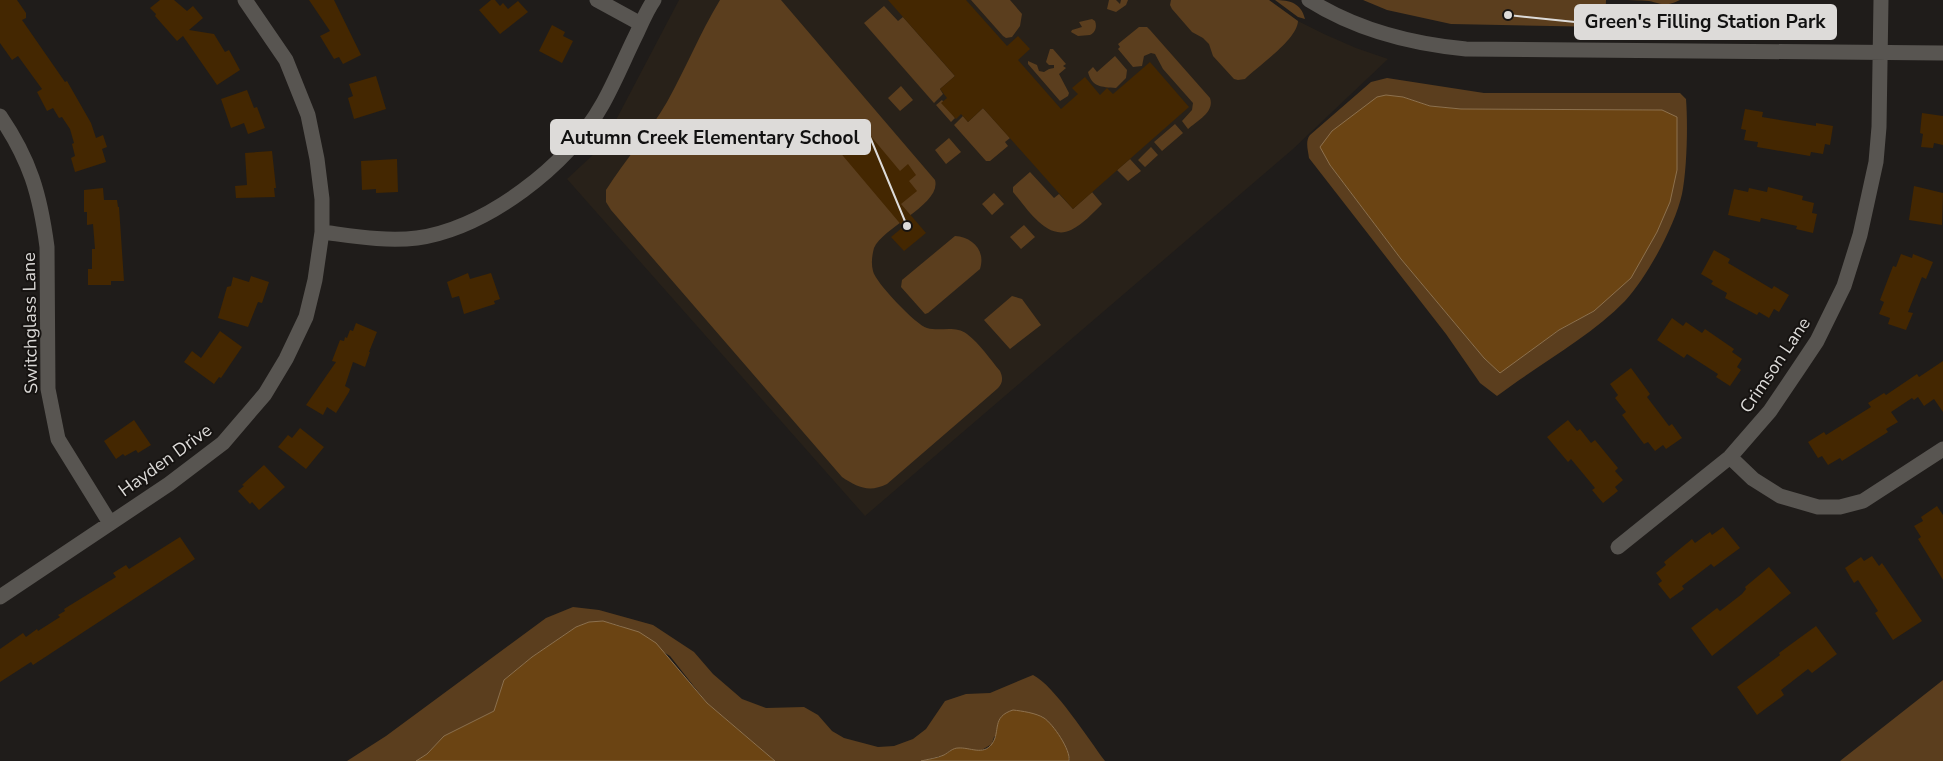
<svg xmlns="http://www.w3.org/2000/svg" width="1943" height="761" font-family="'Nunito Sans',sans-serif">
  <rect width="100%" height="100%" fill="#1f1c1a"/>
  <path fill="#282119" d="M679,0H1269L1298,21L1324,34L1356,48L1388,59L1293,149L865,516L567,179L595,153L606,139Z"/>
  <path fill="#5b3e1e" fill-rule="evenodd" d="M720,0H781L935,180C942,204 883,227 874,248C872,255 871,264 873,271C875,282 916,325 927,328C940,332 955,325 967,334C980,344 990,359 1000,371C1006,384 998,388 989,396L887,484C869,493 857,487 842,477L611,210L606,202V190C625,160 649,133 667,102C686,68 700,33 720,0Z
    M971,0H1010L1022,14L1020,26L1012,37L1006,38L1003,36Z
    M1109,0H1116L1120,4L1121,0H1128L1126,5L1116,12L1107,9Z
    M1171,0H1269L1298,21C1297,40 1259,65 1245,79L1238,80L1234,79L1213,56L1209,44L1203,38L1192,32L1172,9L1170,5Z
    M1275,0C1290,0 1301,3 1305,19L1298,17Z
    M1363,0H1606L1605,27L1451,24L1387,10Z
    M1620,0H1680C1666,7 1662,4 1649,1C1640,0 1629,0 1620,0Z
    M884,6L898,21L903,17L955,76L940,89L943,94L934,103L864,23Z
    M1092,19L1095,21C1097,26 1096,32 1090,35L1078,36L1071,32L1072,30L1082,27L1079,22Z
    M1139,27H1147L1150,30L1210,98C1215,112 1197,121 1188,129L1182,121L1192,110L1193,103L1163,69L1155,54L1151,53L1144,56L1142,66L1133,67L1118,49L1120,47L1118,44Z
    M1050,49H1053L1066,64L1063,66L1066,68L1059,74L1069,93L1068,96L1060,101L1028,64V61L1037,65L1039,71L1044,72L1049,69L1054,68V65H1049L1046,62Z
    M1115,56L1127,70L1126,78L1116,88C1101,87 1092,87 1088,72L1093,67L1097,72Z
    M1387,78L1484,93H1680L1686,99C1688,124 1687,170 1682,194C1675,226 1647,277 1625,301C1590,337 1538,365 1497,396L1480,383L1446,334L1309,158C1308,150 1305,141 1310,135L1371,82ZM1403,97L1430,106L1461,109L1662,110L1594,311L1559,330L1500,372L1484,358L1401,259L1330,165L1332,131L1347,121Z
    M901,86L913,100L900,111L888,98Z
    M942,100L955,118L951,122L936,105Z
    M983,108L1010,138L1005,142L1008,146L990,161H986L954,125L963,116L968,122Z
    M1175,124L1183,133L1162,151L1154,142Z
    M949,138L961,152L946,164L935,150Z
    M1151,147L1158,155L1145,167L1138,160Z
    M1130,159L1141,171L1128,181L1117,170Z
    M1030,172L1054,198L1059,194L1073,209L1092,192L1102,204C1093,213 1083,224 1071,230C1047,242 1026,207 1013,192V187Z
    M994,193L1004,204L992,215L982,204Z
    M1024,225L1035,237L1021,249L1010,237Z
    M955,236C972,237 986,250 980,269L928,313L925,314L901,287L902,280Z
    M1012,296L1022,299L1041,325L1010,349L984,320Z
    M573,607L599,610L653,625L694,652L713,674L742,699L766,708L804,707L818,715L832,731L844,738L878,747L894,746L913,739L926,729L945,701L966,694L990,693L1033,675C1054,685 1089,740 1105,761H1069L1070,759L1043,717L1034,715L994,737L992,744L980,751L951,750L944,755L921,761H775L707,703L670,656L621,626L603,621L589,622L576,627L532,657L504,680L494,711L444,736L427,754L416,761H347L386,736L546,618Z
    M1943,680V761H1840Z"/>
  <path fill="#6b4413" stroke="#8d714e" d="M1386,95L1403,97L1430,106L1461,109L1662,110L1677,117V170L1670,202L1657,232L1631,278L1594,311L1559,330L1500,373L1484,358L1401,259L1330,165L1320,147L1332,131L1377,97Z
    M603,621L639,632L656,643L707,703L775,761H416L427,754L444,736L494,711L504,680L532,657L576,627L589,622Z
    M1013,710C1022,711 1036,713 1044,718C1053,724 1071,750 1069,761H921C929,759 937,758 944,755C949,752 953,748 958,748C970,747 983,756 992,744C1001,731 991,717 1013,710Z"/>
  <path fill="#442701" d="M0,0H17L26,13V18L22,20L65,82L67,81L91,123L96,138L103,135L107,147L102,149L106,162L75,172L71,158L75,156L72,144L74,143L70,129L62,117L59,118L53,108L47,111L37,92L42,89L18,56L12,60L0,43Z
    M160,0H174L187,11L193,6L203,18L189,30L214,34L225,52L229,50L240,70L217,85L183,36L177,41L155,16L156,14L150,8Z
    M309,0H334L361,55L343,64L339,57L334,59L320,36L330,31Z
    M491,0H495L500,6L503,3L508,9L518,1L528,12L500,34L479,10Z
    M888,0H966L1007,46L1018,36L1030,49L1018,60L1061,109L1078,94L1072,88L1085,77L1100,95L1107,88L1113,94L1150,62L1189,107L1073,209L983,108L968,122L961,114L956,119L941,103L947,98L940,89L955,76Z
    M552,25L565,32L563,36L573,41L562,63L539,51Z
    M376,76L386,109L354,119L348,98L353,96L349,84Z
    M247,90L254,108L257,107L265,128L248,134L244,123L231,128L221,99Z
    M1745,109L1763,112L1762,117L1816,126V123L1833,126L1830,145L1825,144L1823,154L1811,152L1810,156L1757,147L1758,142L1744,140L1746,130L1741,129Z
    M1922,113L1943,116V145L1934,143L1933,148L1921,147L1923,134L1920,133Z
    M859,122L900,171L908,164L916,175L909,181L917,191L901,204L926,233L904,251L891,237L903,227L833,144Z
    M272,151L276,188H274L275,197L236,198L235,186L247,185L245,153Z
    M397,159L398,192L376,193V189L362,190L361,161Z
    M1914,186L1943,193L1942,225L1909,220Z
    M1768,187L1803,196L1802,200L1814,203L1812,213L1817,214L1813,233L1796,229L1797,226L1761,218L1760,222L1728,215L1734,189L1748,192L1749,188L1767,192Z
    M103,188L104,200H117L118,207H119L124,281H111V285H88V269H92V249H95L93,224L87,225V212H84V190Z
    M1714,250L1730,259L1728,263L1772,289L1774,286L1789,295L1779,312L1774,309L1769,318L1759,312L1757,315L1725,298L1727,293L1711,284L1713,281L1701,274Z
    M1901,254L1912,258L1913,254L1933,262L1926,279L1922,277L1908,312L1913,313L1906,330L1888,324L1890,318L1879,314L1884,302L1880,300L1893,266L1896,267Z
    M468,273L470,279L491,273L500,299L494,301L495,304L464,314L459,296L452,298L447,282Z
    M251,276L269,282L262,303L258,302L248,327L218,318L227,287L231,286L233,277L249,282Z
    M1672,318L1683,326L1686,322L1702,333L1705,329L1734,349L1732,352L1742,359L1737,367L1741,370L1730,386L1716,377L1718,374L1687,354L1684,358L1657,340Z
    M356,323L377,332L369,352H370L365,367L353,362L345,386L350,389L349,392L336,413L327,407L323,415L306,405L336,362L332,361L340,340L344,341L345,337L347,338L350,330L353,331Z
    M220,331L242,347L221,378L219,377L214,384L184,362L192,351L201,358Z
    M1943,361V412L1934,399L1924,406L1918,397L1914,400L1912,398L1891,412L1898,422L1886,429L1888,432L1842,461L1840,458L1828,465L1822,456L1818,458L1808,442L1824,432L1826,435L1871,407L1868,403L1884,393L1886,395L1917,374L1919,377Z
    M1631,368L1650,394L1647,397L1669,426L1672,424L1682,438L1666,449L1663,445L1655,451L1648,442L1644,444L1622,415L1626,412L1615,398L1618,395L1610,384Z
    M134,420L151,445L138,453L136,450L125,456L123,454L116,459L104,441Z
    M1568,420L1577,431L1580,429L1591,443L1595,440L1618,468L1615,471L1623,480L1615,487L1618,491L1603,503L1592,490L1595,488L1571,459L1568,462L1547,437Z
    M300,428L324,447L306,469L278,447L288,435L292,438Z
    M264,465L285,487L259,510L252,502L250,504L238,491L244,486L242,485Z
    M1937,506L1943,515V580L1918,539L1921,537L1914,526L1923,521L1921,517Z
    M1723,527L1740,548L1714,567L1711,564L1682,586L1684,589L1670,599L1658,584L1662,581L1656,573L1666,565L1664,562L1692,539L1695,543L1710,532L1712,535Z
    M180,537L195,559L33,665L31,662L0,682V649L23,633L26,637L37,629L38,631L60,617L58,615L65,611L64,609L116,577L113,573L126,565L129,569Z
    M1872,556L1879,566L1882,563L1922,621L1893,640L1875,613L1878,611L1858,580L1854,583L1845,568L1861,557L1864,561Z
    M1769,567L1791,593L1712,656L1691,628L1717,608L1720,611L1742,594L1746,589L1745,587Z
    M1816,626L1837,654L1812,673L1808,669L1781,690L1784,695L1757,715L1737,687L1780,655L1779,653Z"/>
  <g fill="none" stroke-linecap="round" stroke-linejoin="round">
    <path stroke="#585551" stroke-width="15" d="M597,0L641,24
      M1309,0C1355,29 1412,44 1466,49L1943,53
      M0,116C30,160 40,194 47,247L48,389L58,439L110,523
      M322,232C353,236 386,242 417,238C486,228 568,166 602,105C615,82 625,57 637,33C642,22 647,10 654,0
      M1730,457L1753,479L1780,496L1818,507H1840L1863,501L1943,449
      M1618,547L1730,457L1770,411L1799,368L1817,341L1844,286L1860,235L1876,162L1879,127L1881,0
      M0,597L169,484L223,443L265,394L286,359L306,317L315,280L322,232V199L317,159L308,115L286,60L245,0"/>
  </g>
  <g text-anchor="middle" stroke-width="4" stroke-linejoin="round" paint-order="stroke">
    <g font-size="18" fill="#dddbd9" stroke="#161311">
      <text transform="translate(30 323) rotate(-91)" y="6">Switchglass Lane</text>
      <text transform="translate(1775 365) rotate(-56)" y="6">Crimson Lane</text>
      <text transform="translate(165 460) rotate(-36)" y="6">Hayden Drive</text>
    </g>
  </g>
  <path fill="none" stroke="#dddbd9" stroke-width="2" d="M1508 15L1575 22M907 226L870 137"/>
  <g fill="#dddbd9" stroke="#161311" stroke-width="2">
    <circle cx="1508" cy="15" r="5"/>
    <circle cx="907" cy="226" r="5"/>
  </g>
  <g fill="#dddbd9" stroke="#dddbd9" stroke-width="2">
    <rect x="1575" y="5" width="261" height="34" rx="5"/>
    <rect x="551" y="120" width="319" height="34" rx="5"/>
  </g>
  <g font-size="19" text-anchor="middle" font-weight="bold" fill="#111">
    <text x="1705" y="28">Green's Filling Station Park</text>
    <text x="710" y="144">Autumn Creek Elementary School</text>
  </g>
</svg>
